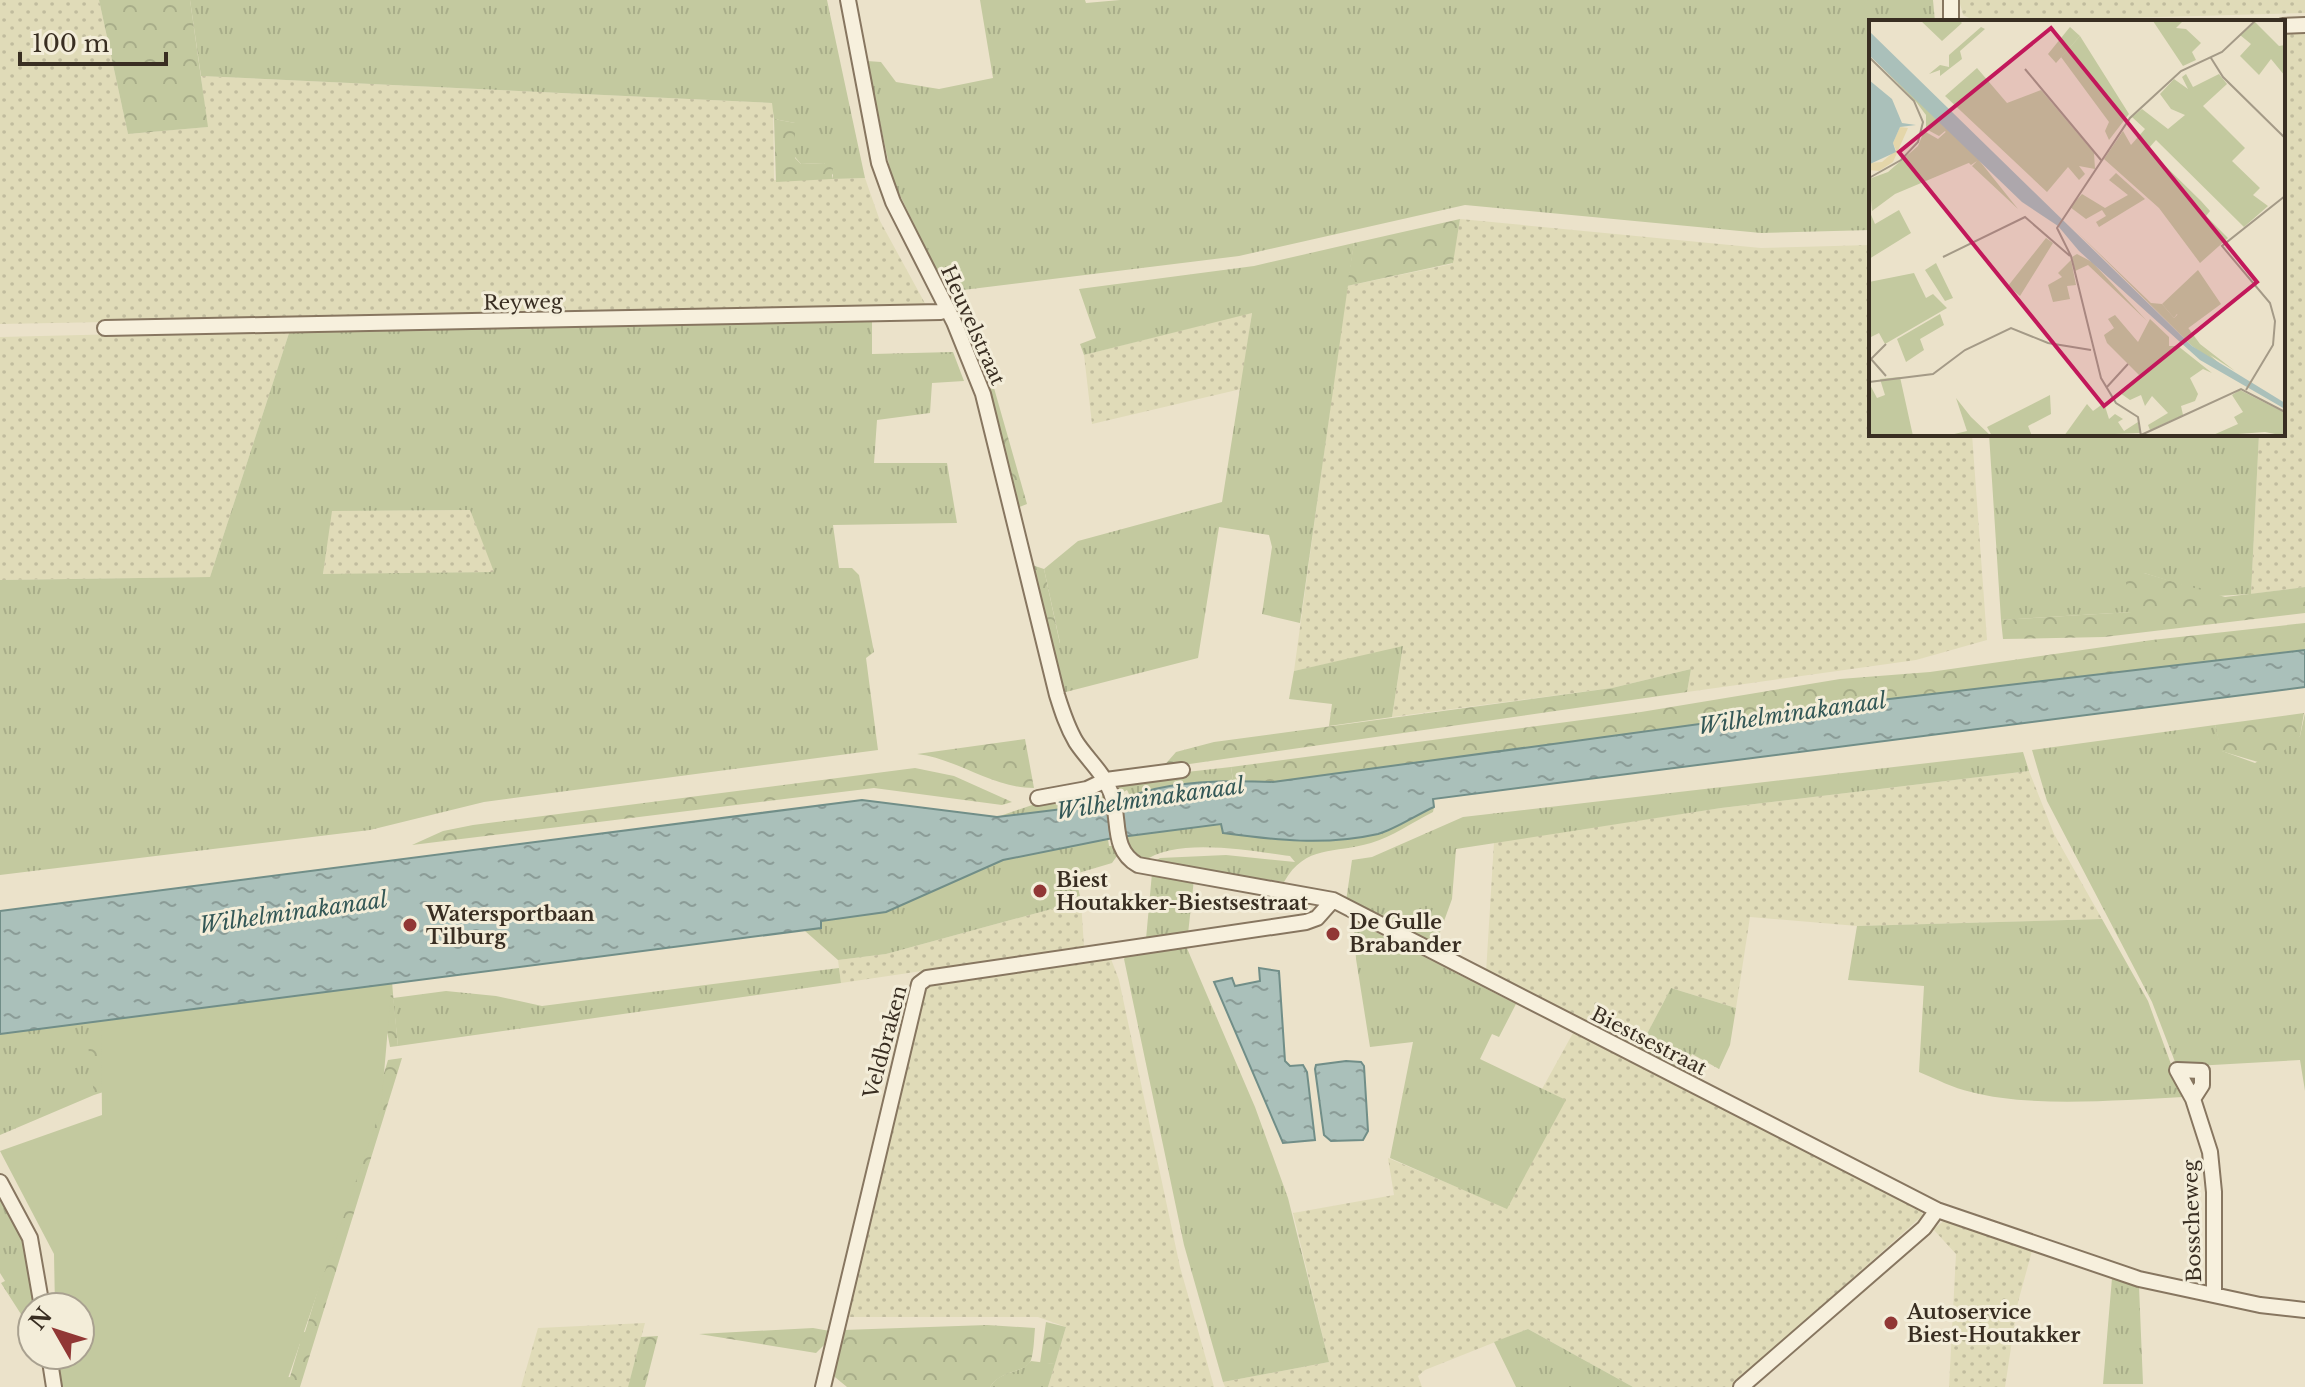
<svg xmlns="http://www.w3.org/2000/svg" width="2305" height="1387" font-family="'Libre Baskerville',serif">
  <defs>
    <pattern id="farmland-dots" width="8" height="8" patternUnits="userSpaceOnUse" patternTransform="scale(2)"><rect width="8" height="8" fill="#e0dbb8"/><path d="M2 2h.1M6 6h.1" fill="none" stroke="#c1bc9e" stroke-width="1.8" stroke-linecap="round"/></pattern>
    <pattern id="grass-tufts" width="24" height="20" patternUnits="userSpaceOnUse" patternTransform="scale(2)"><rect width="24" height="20" fill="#c3c99f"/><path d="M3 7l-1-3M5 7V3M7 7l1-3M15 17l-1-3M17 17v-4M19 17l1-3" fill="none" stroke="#a8ad89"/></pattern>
    <pattern id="forest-crowns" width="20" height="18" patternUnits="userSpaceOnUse" patternTransform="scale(2)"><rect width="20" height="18" fill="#c3c99f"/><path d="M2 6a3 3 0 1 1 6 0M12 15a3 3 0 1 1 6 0" fill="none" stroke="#a8ad89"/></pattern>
    <pattern id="water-ripples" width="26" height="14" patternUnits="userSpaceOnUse" patternTransform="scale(2)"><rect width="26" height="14" fill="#aac0ba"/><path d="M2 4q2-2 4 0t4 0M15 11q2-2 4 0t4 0" fill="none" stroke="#8b9c97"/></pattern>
  </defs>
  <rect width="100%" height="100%" fill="#ebe2ca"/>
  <path fill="url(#farmland-dots)" d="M0,0H99L128,134L207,127L201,76L773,103L774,180L865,178L880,221L927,307L0,324Z
    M1959,0H2305V13L1977,22L1963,15Z
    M2305,31V587L2251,594L2259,434H2283V32Z
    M1460,219L1761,248L1871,245V434H1972L1987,640L1916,660L1687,692L1691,669L1612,688L1392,717L1403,647L1294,671L1347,286L1452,264Z
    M1252,312L1241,389L1092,424L1084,355Z
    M290,330L210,577L0,580V337Z
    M470,510L495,572L323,575L331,511Z
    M2029,771L2054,834L2102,919L1857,926L1750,917L1736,1008L1671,988L1638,1051L1486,973L1494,842L1721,808Z
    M1081,901L1084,947L841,983L838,960L886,954Z
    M1111,959L1119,980L1180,1267L1214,1387H1048L1066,1327L1038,1317H845L922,986Z
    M1573,1033L1916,1205L1923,1215L1731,1387H1633L1528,1329L1425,1370L1418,1376L1422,1387H1225L1223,1382L1329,1362L1293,1213L1394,1195L1388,1158L1507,1208L1565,1100L1542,1089Z
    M1944,1221L2032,1251L2018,1302L2005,1387H1949L1956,1254L1933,1229Z
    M645,1323L628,1387H521L538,1328Z"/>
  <path fill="url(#grass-tufts)" fill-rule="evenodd" d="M190,0H827L865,178L832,179L833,175L824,163L801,164L795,157V123L774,119L772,103L201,76Z
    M980,0H1085L1086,3L1120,0H1933L1935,22H1871V230L1761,233L1465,205L1239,256L947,292L892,179L867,61L881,62L896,82L939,89L993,78Z
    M1354,243L1300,623L1262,614L1272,547L1269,535L1219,527L1198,658L1062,693L1051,645L1060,643L1044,569L1078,541L1222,502L1252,313L1084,355L1080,344L1096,338L1079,289L1254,266Z
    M872,319V354L953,352L964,381L932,383L930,413L877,420L874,463H947L957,523L833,525L839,568H852L859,575L874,652L866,658L878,750L484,802L370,830L0,875V580L210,577L290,330ZM470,510L494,572L323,574L332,511Z
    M1989,434H2259L2251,594L2217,596L2144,573L2131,612L2001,620Z
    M1403,646L1392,717L1329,726L1332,704L1289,699L1294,671Z
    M2305,713V1091L2300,1060L2177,1067L2152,1002L2047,801L2032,750L2215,725L2222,751L2255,763L2300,736Z
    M2023,752L2029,771L1721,808L1456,849L1452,899L1435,946L1346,901L1352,860L1372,857L1463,817Z
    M1231,767L1233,780L1130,796L1127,790L1116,796L1120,783L1133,778Z
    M1098,790L1108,803L997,817L1047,800Z
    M1434,807L1433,812C1413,822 1392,837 1371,843C1334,854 1306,844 1284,882L1154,862L1160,858L1226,855L1295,862L1290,856C1252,851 1175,836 1143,862L1123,843L1128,841V836L1222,824L1380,833Z
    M1108,839L1109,846H1115L1117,856L1112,863L1075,874L1081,901L886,954L838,960L797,924L886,912L1003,860Z
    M1152,873L1194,879L1188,934L1146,939Z
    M2102,919L2148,1001L2183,1097C2120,1100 2031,1108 1971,1092C1953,1088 1936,1079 1919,1072L1924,986L1848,980L1857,926Z
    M1354,921L1516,1004L1499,1037L1492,1034L1480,1059L1566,1100L1507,1209L1390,1158L1413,1042L1370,1047L1356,959Z
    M1186,946L1255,1107L1288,1198L1329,1362L1223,1382L1184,1245L1124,959L1127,954Z
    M839,968L841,983L398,1046L393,998L446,991L496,996L542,1006Z
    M392,981L393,994L102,1031L94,1095L0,1135V1031Z
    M1671,988L1736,1008L1730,1045L1719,1069L1692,1054L1681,1073L1638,1051Z
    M0,1187L26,1249L39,1307H32L31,1350L19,1329L26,1322L1,1283L5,1281L0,1273Z
    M2112,1278L2139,1286L2143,1384H2103Z
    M1528,1329L1633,1387H1516L1494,1342Z
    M1031,1361L1055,1364L1048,1387H990C1001,1369 1020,1375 1031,1361Z"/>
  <path fill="url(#forest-crowns)" d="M99,0H190L208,127L128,134Z
    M774,119L795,123V158L801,164L824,163L832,168V179L776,182Z
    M1460,219L1453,263L1347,286L1354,243Z
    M994,388L1027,504L1017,508L988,389Z
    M1032,565L1044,569L1060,644L1051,645Z
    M2144,573L2225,597L2305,587V613L2104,637L2003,639L2001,620L2131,612L2125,577Z
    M2305,623V650H2301L1753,717L1273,782L1233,780L1231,767L1641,712L1840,679L1930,672L2152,640Z
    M1691,669L1687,692L1162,768L1176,752L1214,742L1612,688Z
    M2304,713L2300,736L2268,765L2221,751L2215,725Z
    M1025,739L1034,788C992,788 958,759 917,754Z
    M915,768L954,776L1012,802L1002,805L874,788L412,845L443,831L473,825Z
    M393,994L398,1046L390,1047L382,1004L94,1095L87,1037L102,1031Z
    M402,1058L300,1387H266L213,1380L290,1377L300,1343L211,1338L305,1332L388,1060Z
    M1046,1322L1066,1327L1055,1364L1040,1363Z
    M987,1325L1035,1328C1034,1338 1034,1351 1031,1360C1027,1373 1001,1369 990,1387H847L830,1373L843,1330Z
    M813,1328L830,1331L827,1342L816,1353L699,1334Z
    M658,1336L645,1387H628L641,1337Z"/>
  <path fill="#c3c99f" d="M392,981L381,1108L285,1387H57L56,1355H80V1307H55L54,1254L0,1151L102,1115L101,1018Z"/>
  <path fill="url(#water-ripples)" stroke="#718e88" stroke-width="2" d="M2305,650V687L1433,799L1434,807C1416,815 1396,829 1378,834C1325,846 1275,840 1223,833L1221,824L1113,838L1003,860L886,912L821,921V928L0,1034V911L862,800L997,817L1119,802C1157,780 1229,780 1273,782L1847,704Z
    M1259,968L1279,971L1285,1061L1290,1066L1303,1065L1307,1072L1315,1140L1283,1143L1214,982L1232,978L1235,986L1260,981Z
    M1346,1061L1361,1062L1364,1066L1368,1131L1363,1140L1331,1141L1324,1135L1315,1069L1316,1065Z"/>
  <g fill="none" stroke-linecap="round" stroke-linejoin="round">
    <defs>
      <path id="minor" d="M848,0L879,163L893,202L954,322L983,394L1057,695C1062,711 1067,727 1076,742C1087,759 1104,773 1111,793C1121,819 1110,849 1138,865L1333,900L1937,1210L2139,1279L2260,1305L2305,1310
        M1951,0V22
        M2283,26L2305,25
        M105,328L941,312
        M1038,798L1087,789L1106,780L1182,770
        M2193,1099L2202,1085V1071L2177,1070L2193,1099L2210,1152L2214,1192V1295
        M0,1182L30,1238L42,1307
        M49,1355L54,1387
        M823,1387L919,984L927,978L1306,922L1317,918L1333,900
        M1741,1387L1924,1228L1937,1210"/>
    </defs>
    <use href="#minor" stroke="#877660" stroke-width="18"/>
    <use href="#minor" stroke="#f7f0dd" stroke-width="14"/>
  </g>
  <g fill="#913735" stroke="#f3edd9" stroke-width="3">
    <circle cx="1040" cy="891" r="8"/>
    <circle cx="410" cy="925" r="8"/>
    <circle cx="1333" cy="934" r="8"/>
    <circle cx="1891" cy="1323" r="8"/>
  </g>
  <g text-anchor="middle" stroke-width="6" stroke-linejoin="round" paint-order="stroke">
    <g font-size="20" fill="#392e22" stroke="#f3edd9">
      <text transform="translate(523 302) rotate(-1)" y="7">Reyweg</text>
      <text transform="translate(973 325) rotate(66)" y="7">Heuvelstraat</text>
      <text transform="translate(1649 1041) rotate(27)" y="7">Biestsestraat</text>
      <text transform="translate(885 1042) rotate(-75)" y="7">Veldbraken</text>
      <text transform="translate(2192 1221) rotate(-92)" y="7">Bosscheweg</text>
    </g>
    <g font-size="20" font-weight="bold" fill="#392e22" stroke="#f3edd9" text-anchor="start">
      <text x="1056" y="887">Biest<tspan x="1056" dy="23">Houtakker-Biestsestraat</tspan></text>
      <text x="426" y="921">Watersportbaan<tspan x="426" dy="23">Tilburg</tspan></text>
      <text x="1349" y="929">De Gulle<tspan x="1349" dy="23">Brabander</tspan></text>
      <text x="1907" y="1319">Autoservice<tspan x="1907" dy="23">Biest-Houtakker</tspan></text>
    </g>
    <g font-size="22" font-style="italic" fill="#335756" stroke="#f3edd9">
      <text transform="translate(1792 713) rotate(-8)" y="8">Wilhelminakanaal</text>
      <text transform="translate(1150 798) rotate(-8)" y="8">Wilhelminakanaal</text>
      <text transform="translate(293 912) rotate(-8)" y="8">Wilhelminakanaal</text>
    </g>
  </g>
  <g transform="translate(1869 20)">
    <rect width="416" height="416" fill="#ebe2ca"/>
    <path d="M51,0H90L93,3L73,21ZM315,0L307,8L317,9L332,23L323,32L327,40L314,46L284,1ZM386,2L410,26L416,25V56L402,39L390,55L371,36L382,24L371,15ZM211,16L260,94L240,120L236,111L240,102L192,37ZM0,34L109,139L149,189L103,146L108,141L102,145L96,139L76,111L70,116L57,109V95L48,83ZM108,48L138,83L172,70L225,133L226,149L210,146L216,154L210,160L199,147L178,172L76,76ZM317,54L324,67L350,54L358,64L334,86L376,128L363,141L391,168L384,175L399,186L375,207L287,120L279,129L332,181L341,191L337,196L359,218L331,243L290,188L235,139L254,111L262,125L276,109L263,97L273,89L299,109L316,95L302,89L291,74L305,59L319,69L313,57ZM247,153L276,179L230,207L227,202L237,196L233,190L217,199L201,187L213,174L236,188L259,175L240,160ZM177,218L184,223L151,276L139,266ZM208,234L223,242L278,301L219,245L206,251L203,237ZM202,240L207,265L198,266L201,279L184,282L179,265L193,257L189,253ZM67,243L84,278L76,281L56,250ZM329,250L352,284L318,309L308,294L305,298L293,284ZM45,253L57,278L64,274L78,288L16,324L10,313L0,318V262ZM71,294L75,305L51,319L55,330L37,342L28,319ZM246,295L269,322L281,299L300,317V326H309L343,353L334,349L321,358L329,374L326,381L312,386L314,395L281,410L279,405L299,393L283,376L276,386L272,375L261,380L251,373L271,356L238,323L235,315L245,308L239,299ZM31,357L44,416H0V363L8,378L16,375L11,359ZM371,370L416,393V416L396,412L342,416L369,404L365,397L374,392L363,375ZM181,375L182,394L159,406L163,416H123L118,407ZM87,378L102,397L122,416H77L98,411ZM235,383L240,399L246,394L254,399L249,402L255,411L269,402L271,413L195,416L218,384L224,391Z" fill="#c3c99f"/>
    <path d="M112,7L116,9L91,31L93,39L71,56V50L60,54L71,45L80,47V35ZM201,7L211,16L187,43L179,34ZM0,190L6,204L30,190L42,213L0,239ZM208,212L282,283L293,284L305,298L309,294L331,324L366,351L341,335L293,292L361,353L323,326Z" fill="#c3c99f"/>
    <path d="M31,107L39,108L24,142L10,151L0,150V143L13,142L27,130L24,123Z" fill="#e4d6aa"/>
    <path d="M79,110L109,139L26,174L3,191L0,159L19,152L49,126L55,111L69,119Z" fill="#c3c99f"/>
    <path d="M0,11L323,326L416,383V389L331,340L210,231L189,206L153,182L0,35ZM0,60L23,79L33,103L47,105L31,107L24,123L27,132L1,144Z" fill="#aac0ba"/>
    <path fill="none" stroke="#a49a87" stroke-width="2" d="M0,37L45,81L54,102L49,122L32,140L0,158M342,38L354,57L416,118M156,49L232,140M74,237L156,197L201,236M17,324L2,339L17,356M0,362L64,354L96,330L142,308L179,323L222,330M237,368L259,344M377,370L404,325L406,301L401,283L353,226L416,176M272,415L372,369L416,392M272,416L269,397L247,383L232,358L202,236L188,208L261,98L312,51L353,32L387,0"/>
    <path fill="#c2185b" fill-opacity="0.15" stroke="#c2185b" stroke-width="4" d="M182,8L388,262L235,386L30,132Z"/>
    <rect width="416" height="416" fill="none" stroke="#392e22" stroke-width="4"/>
  </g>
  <g transform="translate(56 1331) rotate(309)"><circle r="38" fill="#f3edd9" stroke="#a9a190" stroke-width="2"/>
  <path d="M0-6L14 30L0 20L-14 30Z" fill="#913735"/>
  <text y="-12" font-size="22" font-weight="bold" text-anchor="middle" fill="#392e22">N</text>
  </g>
  <path d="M20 52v12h146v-12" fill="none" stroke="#392e22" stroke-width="4"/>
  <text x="32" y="52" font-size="24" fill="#392e22" stroke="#f3edd9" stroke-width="6" paint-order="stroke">100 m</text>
</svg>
